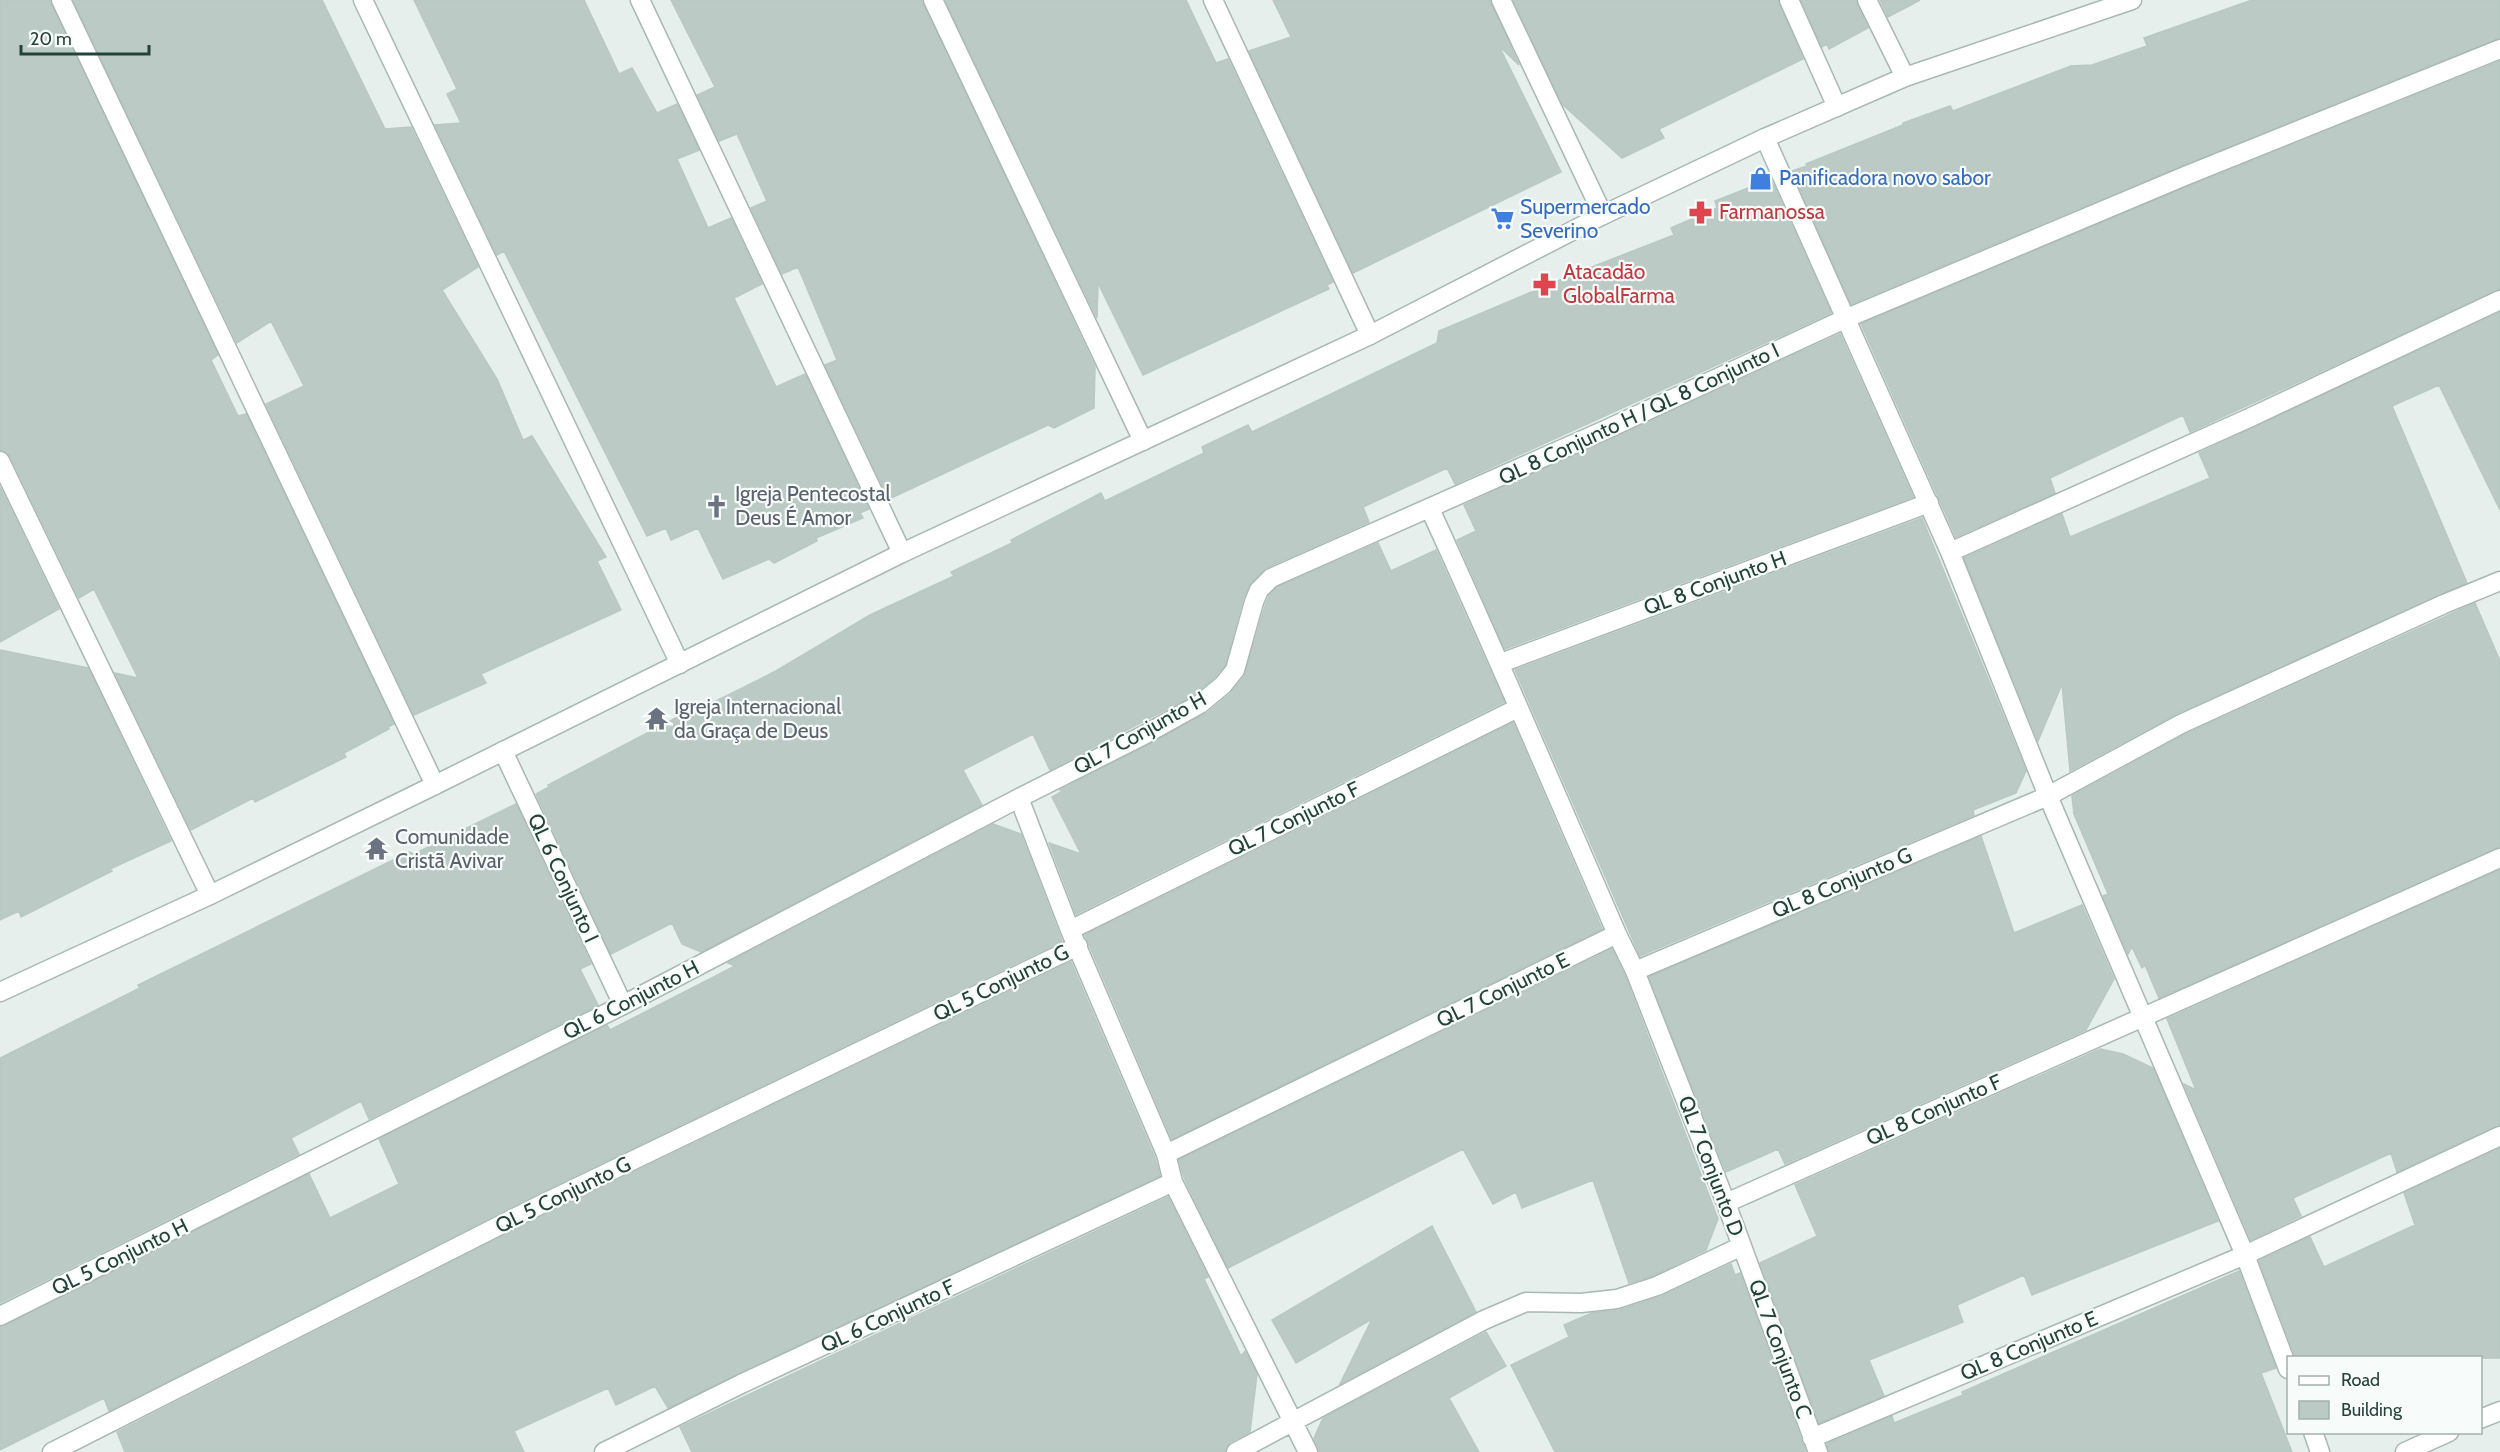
<svg xmlns="http://www.w3.org/2000/svg" width="2500" height="1452" font-family="Cabin,sans-serif">
  <rect width="100%" height="100%" fill="#e6efeb"/>
  <path fill="#bbcac4" stroke="#b8c9c2" stroke-width="1.5" d="M0,0H50L218,355L211,360L238,416L246,414L394,724L388,727L389,729L344,753L346,757L255,802L253,798L191,830L115,673L138,678L94,589L79,598L10,456L0,450Z
    M73,0H322L385,129L411,127L478,267L442,290L497,379L523,440L532,436L606,557L597,561L621,610L481,674L486,683L414,715L266,404L304,386L271,321L237,343Z
    M414,0H584L619,74L632,68L657,113L677,104L699,150L677,159L708,228L731,218L762,284L734,298L776,387L805,374L869,509L860,513L863,518L816,538L817,541L774,563L769,559L723,579L698,528L671,540L666,528L647,536L504,251L497,255L435,125L461,123L447,94L457,89Z
    M671,0H922L1095,367L1094,408L1054,428L1048,425L889,499L825,365L837,360L798,267L782,274L751,208L767,201L737,134L719,141L697,95L715,87Z
    M945,0H1186L1216,63L1228,59L1333,282L1327,285L1329,289L1143,375L1098,283L1097,318Z
    M1273,0H1490L1519,65L1499,46L1561,172L1353,273L1249,51L1291,37Z
    M1513,0H1778L1803,59L1659,129L1664,138L1622,158L1563,105Z
    M1801,0H1856L1868,28L1829,49L1827,44L1822,47Z
    M1880,0H1920L1888,17Z
    M2252,0H2500V38L2181,166L1851,304L1792,171L1807,166L1806,164L1903,125V123L1950,106L1953,111L2071,66L2092,65L2147,46L2144,38Z
    M2500,61V289L2190,432L2183,415L2050,478L2055,493L1956,537L1861,324L2189,186Z
    M1771,179L1831,313L1455,484L1447,468L1363,507L1369,522L1266,568L1251,582L1243,599L1225,665L1215,677L1194,695L1050,770L1033,734L963,770L982,805L701,952L682,944L672,923L611,954L536,794L549,787L548,785L687,712L688,715L776,671L870,615L954,576L951,572L1012,543L1011,540L1101,493L1105,501L1204,453L1202,447L1248,425L1252,432L1437,343L1439,331L1579,272L1674,235L1671,228L1717,208L1715,201Z
    M2500,312V510L2439,385L2392,406L2467,583L2176,714L2070,771L2062,684L2038,741L1964,558L2062,514L2070,537L2210,478L2199,453Z
    M1840,334L1913,497L1505,649L1457,540L1476,531L1464,505Z
    M0,487L59,609L0,642Z
    M1922,518L2026,771L2016,793L1973,810L1974,815L1640,956L1515,670Z
    M1378,543L1391,571L1436,550L1504,702L1076,914L1049,843L1081,854L1052,797L1061,792L1060,790L1207,713L1230,694L1244,677L1265,606L1269,596L1277,587Z
    M2475,603L2500,661V847L2159,998L2145,965L2142,968L2132,947L2128,954L2103,896L2108,894L2074,814L2072,796L2186,734Z
    M0,650L88,668L171,841L110,869L112,871L21,917L19,911L0,920Z
    M1513,723L1602,929L1172,1139L1085,935Z
    M516,804L591,964L580,969L598,1005L369,1119L361,1101L291,1138L299,1154L0,1303V1058L140,988L138,985L381,866L409,852L414,854Z
    M993,824L1021,834L1062,941L535,1195L109,1411L104,1398L0,1450V1327L309,1174L330,1218L399,1184L379,1139L607,1025L610,1030L735,966L728,963Z
    M1981,836L2014,933L2082,905L2114,979L2086,1030L1785,1164L1778,1149L1726,1172L1649,977Z
    M2500,870V1125L2397,1172L2391,1153L2293,1198L2301,1216L2251,1240L2184,1084L2196,1090L2167,1019Z
    M1612,949L1625,976L1718,1219L1706,1250L1653,1276L1629,1283L1593,1180L1522,1208L1516,1192L1493,1204L1463,1149L1228,1268L1184,1178L1179,1160Z
    M1071,962L1155,1158L1160,1176L668,1408L655,1386L616,1405L608,1388L514,1431L524,1452H125L117,1432L545,1215Z
    M2100,1049L2123,1054L2153,1068L2218,1221L2032,1295L2024,1275L1957,1305L1963,1322L1869,1360L1884,1396L1819,1423L1760,1263L1817,1236L1795,1185Z
    M2500,1148V1358H2296L2259,1261L2310,1237L2324,1267L2415,1225L2404,1193Z
    M1168,1197L1208,1277L1204,1279L1241,1356L1245,1351L1257,1374L1250,1432L1230,1442L1225,1452H692L680,1427Z
    M1432,1226L1476,1312L1340,1384L1372,1319L1296,1363L1272,1320Z
    M1731,1264L1735,1275L1740,1273L1806,1452H1555L1511,1365L1569,1337L1564,1325L1592,1313L1620,1310L1660,1297Z
    M2239,1271L2276,1368L2261,1373L2292,1452H1829L1827,1444L1892,1416L1894,1423L1963,1395L1962,1392Z
    M1486,1332L1506,1366L1449,1398L1479,1452H1319L1314,1438L1323,1418Z"/>
  <g fill="none" stroke-linecap="round" stroke-linejoin="round">
    <defs>
      <path id="minor" d="M61,0L435,785
        M363,0L680,664
        M640,0L902,553
        M933,0L1143,441
        M1213,0L1370,335
        M1501,0L1603,215
        M1789,0L1837,107
        M1867,0L1905,77
        M1765,138L1950,552L2048,796L2245,1255L2288,1369
        M0,461L210,895
        M1430,509C1495,650 1555,792 1617,934L1635,971L1726,1203L1818,1452
        M1950,552L2249,418L2500,300
        M1501,663L1929,503
        M503,751L623,1005
        M1019,798L1070,930L1166,1154L1173,1182L1308,1452
        M1070,930L1518,708
        M1635,971L2048,796L2181,724L2444,604L2500,581
        M1166,1154L1617,934
        M1726,1203L2500,858
        M0,1316L623,1005L1019,798L1146,734L1200,704L1223,685L1235,670L1254,602L1259,590L1271,578L1605,430L1847,318L2185,176L2500,49
        M2480,1419L2500,1411
        M2313,1432L2320,1452
        M1812,1438L2245,1255L2500,1136
        M52,1452L540,1205L1078,946
        M604,1452L741,1384L1173,1182
        M1236,1452L1484,1320L1526,1302L1581,1303L1617,1299L1657,1286L1742,1246
        M2405,1452L2449,1432"/>
      <path id="tertiary" d="M0,992L210,895L435,785L902,553L1370,335L1603,215L1765,138L1905,77L2132,0"/>
    </defs>
    <use href="#minor" stroke="#a8b8b2" stroke-width="21"/>
    <use href="#tertiary" stroke="#a8b8b2" stroke-width="21"/>
    <use href="#minor" stroke="#fff" stroke-width="18"/>
    <use href="#tertiary" stroke="#fff" stroke-width="18"/>
  </g>
  <defs>
    <symbol id="shop-bare" viewBox="-9 -9 18 18"><path d="M-5-2.5h2.3a2.7 3.5 0 0 1 5.4 0H5L5.5 6h-11ZM-1.5-2.5h3a1.5 2.3 0 0 0-3 0Z" fill="#3f7fe0" stroke="#f7fbf9" stroke-width="2.5" paint-order="stroke"/></symbol>
    <symbol id="pharmacy-bare" viewBox="-9 -9 18 18"><path d="M-2-6h4v4h4v4h-4v4h-4v-4h-4v-4h4Z" fill="#e0444e" stroke="#f7fbf9" stroke-width="2.5" paint-order="stroke"/></symbol>
    <symbol id="supermarket-bare" viewBox="-9 -9 18 18"><path d="M-6-5.5h2.5l.6 2H6L4.5 2H-2.5L-4.4-4H-6ZM-1.5 3.2a1.3 1.3 0 1 0 .1 0ZM3 3.2a1.3 1.3 0 1 0 .1 0Z" fill="#3f7fe0" stroke="#f7fbf9" stroke-width="2.5" paint-order="stroke"/></symbol>
    <symbol id="church-bare" viewBox="-9 -9 18 18"><path d="M-1.2-6h2.4v3.5h3.3v2.4h-3.3V6h-2.4V-.1h-3.3v-2.4h3.3Z" fill="#6b7280" stroke="#f7fbf9" stroke-width="2.5" paint-order="stroke"/></symbol>
    <symbol id="temple-bare" viewBox="-9 -9 18 18"><path d="M0-6L5-2H3V0L6.5 2.5H4V6H1.5V3h-3V6H-4V2.5H-6.5L-3 0V-2H-5Z" fill="#6b7280" stroke="#f7fbf9" stroke-width="2.5" paint-order="stroke"/></symbol>
  </defs>
  <g fill-rule="evenodd">
    <use href="#shop-bare" x="1744" y="162" width="33" height="33"/>
    <use href="#pharmacy-bare" x="1684" y="196" width="33" height="33"/>
    <use href="#supermarket-bare" x="1486" y="202" width="33" height="33"/>
    <use href="#pharmacy-bare" x="1528" y="268" width="33" height="33"/>
    <use href="#church-bare" x="700" y="490" width="33" height="33"/>
    <use href="#temple-bare" x="640" y="702" width="33" height="33"/>
    <use href="#temple-bare" x="360" y="832" width="33" height="33"/>
  </g>
  <g text-anchor="middle" stroke-width="4.5" stroke-linejoin="round" paint-order="stroke">
    <g font-size="21" fill="#366cbe" stroke="#f7fbf9" text-anchor="start">
      <text x="1779" y="185">Panificadora novo sabor</text>
      <text x="1520" y="214">Supermercado<tspan x="1520" dy="24">Severino</tspan></text>
    </g>
    <g font-size="21" fill="#be3a42" stroke="#f7fbf9" text-anchor="start">
      <text x="1719" y="219">Farmanossa</text>
      <text x="1563" y="279">Atacadão<tspan x="1563" dy="24">GlobalFarma</tspan></text>
    </g>
    <g font-size="21" fill="#24423a" stroke="#f7fbf9">
      <text transform="translate(1639 414) rotate(-25)" y="7">QL 8 Conjunto H / QL 8 Conjunto I</text>
      <text transform="translate(1715 583) rotate(-20)" y="7">QL 8 Conjunto H</text>
      <text transform="translate(1140 733) rotate(-29)" y="7">QL 7 Conjunto H</text>
      <text transform="translate(1294 819) rotate(-26)" y="7">QL 7 Conjunto F</text>
      <text transform="translate(563 878) rotate(65)" y="7">QL 6 Conjunto I</text>
      <text transform="translate(1842 883) rotate(-23)" y="7">QL 8 Conjunto G</text>
      <text transform="translate(1001 983) rotate(-26)" y="7">QL 5 Conjunto G</text>
      <text transform="translate(1503 990) rotate(-26)" y="7">QL 7 Conjunto E</text>
      <text transform="translate(631 1000) rotate(-27)" y="7">QL 6 Conjunto H</text>
      <text transform="translate(1934 1110) rotate(-24)" y="7">QL 8 Conjunto F</text>
      <text transform="translate(1711 1166) rotate(69)" y="7">QL 7 Conjunto D</text>
      <text transform="translate(563 1195) rotate(-26)" y="7">QL 5 Conjunto G</text>
      <text transform="translate(120 1257) rotate(-26)" y="7">QL 5 Conjunto H</text>
      <text transform="translate(888 1316) rotate(-25)" y="7">QL 6 Conjunto F</text>
      <text transform="translate(2029 1346) rotate(-23)" y="7">QL 8 Conjunto E</text>
      <text transform="translate(1780 1349) rotate(70)" y="7">QL 7 Conjunto C</text>
    </g>
    <g font-size="21" fill="#5b616d" stroke="#f7fbf9" text-anchor="start">
      <text x="735" y="501">Igreja Pentecostal<tspan x="735" dy="24">Deus É Amor</tspan></text>
      <text x="674" y="714">Igreja Internacional<tspan x="674" dy="24">da Graça de Deus</tspan></text>
      <text x="395" y="844">Comunidade<tspan x="395" dy="24">Cristã Avivar</tspan></text>
    </g>
  </g>
  <rect x="2287" y="1356" width="195" height="78" fill="#f7fbf9" stroke="#a3b1ad" stroke-width="1.5"/>
  <rect x="2299" y="1376" width="30" height="9" fill="#ffffff" stroke="#a3b1ad" stroke-width="1.5"/>
  <text x="2341" y="1386" font-size="18" fill="#24423a">Road</text>
  <rect x="2299" y="1401" width="30" height="18" fill="#bbcac4" stroke="#a3b1ad" stroke-width="1.5"/>
  <text x="2341" y="1416" font-size="18" fill="#24423a">Building</text>
  <path d="M21 45v9h128v-9" fill="none" stroke="#24423a" stroke-width="3"/>
  <text x="30" y="45" font-size="18" fill="#24423a" stroke="#f7fbf9" stroke-width="4.5" paint-order="stroke">20 m</text>
</svg>
